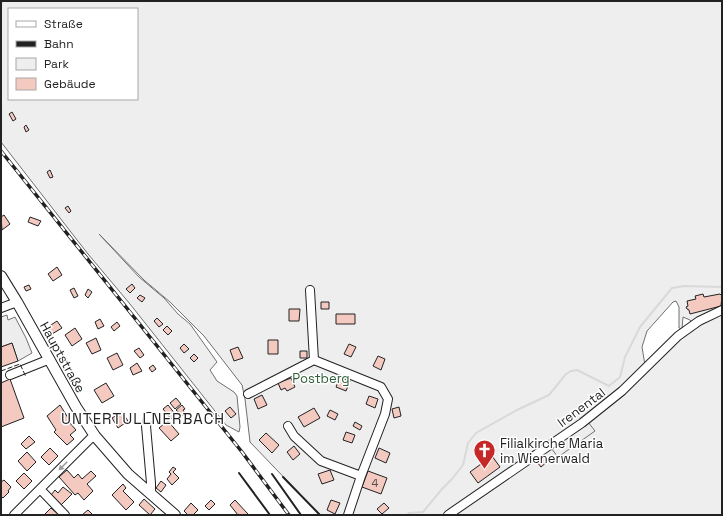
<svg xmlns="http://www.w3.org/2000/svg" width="723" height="516" font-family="'Space Grotesk',sans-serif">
  <rect width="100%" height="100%" fill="#fff"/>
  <path fill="#eee" stroke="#6f6f6f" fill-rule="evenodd" d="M1,1H722V515H320L250,442L245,399L242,385L204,336L170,302L144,280L99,234L139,277L164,298L178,314L190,324L217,362L210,370L217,381L234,392L237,396L240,427L239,432L226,425L130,304L88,254L1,142ZM9,9H137V99H9ZM676,301L679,307V328L682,329L683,317L690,320L692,323L645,365L642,347L647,331L673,302Z"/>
  <path fill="#ededed" stroke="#6f6f6f" d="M7,315L8,320L15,317L26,338L32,353L18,361L12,343L1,347V317Z
    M588,422L595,431L558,457L551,448Z"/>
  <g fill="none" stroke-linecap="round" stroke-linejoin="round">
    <path stroke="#d9d9d9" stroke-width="2" d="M1,7L2,1
      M406,515L409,513L423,512L442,489L452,479L463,465L468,443L476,433L517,410L549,395L566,374L571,371L577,370L609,386L620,377L625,357L640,327L672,288L684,286L722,287"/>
  </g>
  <path fill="#f3c9c0" stroke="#222" d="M12,112L16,119L13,121L9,114Z
    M26,125L29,130L26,132L24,127Z
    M50,170L53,177L50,178L47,172Z
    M68,206L71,211L69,213L65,208Z
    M4,215L10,224L2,230L1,217Z
    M30,217L41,221L38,226L28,222Z
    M57,267L62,275L53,281L48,274Z
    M132,284L135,288L130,293L126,289Z
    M29,285L31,289L26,291L24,287Z
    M74,288L78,296L74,298L70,290Z
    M88,289L92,292L88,298L85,295Z
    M703,294L704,297L720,294L721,295H722L721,306L690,314L689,310L687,309L686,307L688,306L687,301L696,299L695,296Z
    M140,295L145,298L142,302L137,298Z
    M321,302H329V309H321Z
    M289,309H300L299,321H289Z
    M336,314H355V324H336Z
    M157,318L163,324L159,327L154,321Z
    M100,319L104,326L98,329L95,322Z
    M57,321L62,328L52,334L48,327Z
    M117,322L120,326L114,331L111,327Z
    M167,326L172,331L168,335L163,330Z
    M75,328L82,339L72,346L65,335Z
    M96,338L101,350L92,354L86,343Z
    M268,340H278V354H268Z
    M12,343L18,361L1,367V347Z
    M184,344L189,349L184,353L180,348Z
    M349,344L356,347L351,357L344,354Z
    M238,347L243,358L234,361L230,350Z
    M139,348L144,355L140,358L134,351Z
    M300,351H307V358H300Z
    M117,353L123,365L113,370L107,358Z
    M194,354L198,358L194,362L190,358Z
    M378,356L385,359L381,370L373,366Z
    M137,363L142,371L133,375L130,368Z
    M153,365L156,369L152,372L149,368Z
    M340,377L350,381L346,391L336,387Z
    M291,378L295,387L287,391L285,388L281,390L278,383Z
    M10,379L24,418L1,427V383Z
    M106,383L114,396L102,403L94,390Z
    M262,395L267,405L258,409L254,399Z
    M369,396L378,399L375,408L366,404Z
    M176,398L181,404L175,409L170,403Z
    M60,405L70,421L69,422L76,430L70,435L74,439L67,445L54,432L56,430L47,416Z
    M168,405L176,415L171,419L163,409Z
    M182,405L185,409L183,410L185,414L183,416L176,410Z
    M230,407L236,414L231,418L225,411Z
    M399,407L401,416L394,418L392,409Z
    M314,408L320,418L304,427L298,417Z
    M330,410L338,414L335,420L327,416Z
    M122,412L128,421L118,428L112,418Z
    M168,421L179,434L171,441L159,428Z
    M355,422L362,426L360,430L353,426Z
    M346,432L355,435L352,443L343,440Z
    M266,433L279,445L272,453L259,440Z
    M29,436L35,442L26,449L21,444Z
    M294,446L300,454L293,460L287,452Z
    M50,448L58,456L49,465L41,457Z
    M379,448L390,453L386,463L375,458Z
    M27,452L36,462L27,471L18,461Z
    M492,456L500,467L478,483L470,472Z
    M545,456L549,460L541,467L537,462Z
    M173,467L176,469L173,472L179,478L172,485L167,479L171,474L169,472Z
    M67,470L74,478L78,474L82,479L91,471L96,476L87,484L93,491L84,500L78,493L75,495L59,477Z
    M330,470L334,480L322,484L318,474Z
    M368,471L387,478L381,494L362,487Z
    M24,473L32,481L24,489L16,481Z
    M4,480L11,487L8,491L9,492L3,498L1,496V482Z
    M161,481L166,485L161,492L156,488Z
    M123,484L126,488L123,491L134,502L126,510L112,495Z
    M63,487L72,494L61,505L51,495L55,490L58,493Z
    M144,499L155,509L150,515L139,505Z
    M211,500L215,504L209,510L205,506Z
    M235,500L248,514L247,515H238L230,505Z
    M331,500L340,503L335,514L327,510Z
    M191,503L198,510L193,515H188L184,511Z
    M384,503L389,508L382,514L377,509Z
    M51,508L59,515H44Z
    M88,510L93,515H82Z"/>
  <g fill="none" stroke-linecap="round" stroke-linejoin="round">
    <defs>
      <path id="minor" d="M310,290L314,360
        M1,308L17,302
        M10,375L50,359
        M248,394L314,360L381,387L388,399L385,414L361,476L348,515
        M288,426L294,436L321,461L361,476
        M40,489L65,515
        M151,494V483L146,426L148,417H153
        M14,515L90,439L95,436
        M448,515L582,423L622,391L678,336L699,321L722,310"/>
      <path id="major" d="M1,276L17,302L76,407L95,436L128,474L175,515"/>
    </defs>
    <use href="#minor" stroke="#222" stroke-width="10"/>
    <use href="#major" stroke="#222" stroke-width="12"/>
    <use href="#minor" stroke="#fff" stroke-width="8"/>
    <use href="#major" stroke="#fff" stroke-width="10"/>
    <defs>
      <path id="rail" d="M1,151L242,452L289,515"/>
    </defs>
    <use href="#rail" stroke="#222" stroke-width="3.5"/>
    <use href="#rail" stroke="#fff" stroke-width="2" stroke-dasharray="6" stroke-linecap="butt"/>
    <path stroke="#222" stroke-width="1" stroke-dasharray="5 2" stroke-linecap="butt" d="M1,371L20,364L26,377"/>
    <path stroke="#222" stroke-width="2" d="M239,473L270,515
      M272,474L301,515
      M283,477L320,515"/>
  </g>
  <defs><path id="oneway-solid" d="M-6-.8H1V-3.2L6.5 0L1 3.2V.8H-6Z"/></defs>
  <use fill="#9c9c9c" href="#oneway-solid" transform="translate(63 466) rotate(135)"/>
  <defs>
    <symbol id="church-pin" viewBox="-11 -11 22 30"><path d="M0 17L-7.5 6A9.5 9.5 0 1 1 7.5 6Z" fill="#c62828" stroke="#fff"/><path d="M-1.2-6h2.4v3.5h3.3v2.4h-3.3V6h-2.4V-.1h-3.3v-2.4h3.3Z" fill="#fff"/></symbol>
  </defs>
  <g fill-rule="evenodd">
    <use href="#church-pin" x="472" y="438" width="25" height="34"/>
  </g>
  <g text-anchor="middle" stroke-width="3" stroke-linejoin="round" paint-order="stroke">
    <g font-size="11" fill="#564c4a">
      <text x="375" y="487">4</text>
    </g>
    <g font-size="13" fill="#222" stroke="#fff">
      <text transform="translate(63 357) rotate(61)" y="5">Hauptstraße</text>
      <text transform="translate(581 407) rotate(-37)" y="5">Irenental</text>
    </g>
    <g font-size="13" fill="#2f5e38" stroke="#fff">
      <text x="321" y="383">Postberg</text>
    </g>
    <g font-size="13" fill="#222" stroke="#fff" text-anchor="start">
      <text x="500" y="448">Filialkirche Maria<tspan x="500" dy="15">im Wienerwald</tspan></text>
    </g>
    <g font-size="15" letter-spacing="1" fill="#222" stroke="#fff">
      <text x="143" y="424">UNTERTULLNERBACH</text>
    </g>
  </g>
  <rect width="723" height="516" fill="none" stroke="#222222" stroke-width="4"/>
  <rect x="8" y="8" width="130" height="92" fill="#ffffff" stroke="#a7a7a7"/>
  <rect x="16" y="21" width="20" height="6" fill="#ffffff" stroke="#a7a7a7"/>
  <text x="44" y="28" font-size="12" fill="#222222">Straße</text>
  <rect x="16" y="41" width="20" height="6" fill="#222222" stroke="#a7a7a7"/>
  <text x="44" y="48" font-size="12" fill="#222222">Bahn</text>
  <rect x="16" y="58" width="20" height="12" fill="#eeeeee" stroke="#a7a7a7"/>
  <text x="44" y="68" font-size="12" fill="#222222">Park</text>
  <rect x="16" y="78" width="20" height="12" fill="#f3c9c0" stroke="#a7a7a7"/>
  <text x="44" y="88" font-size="12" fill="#222222">Gebäude</text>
</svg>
